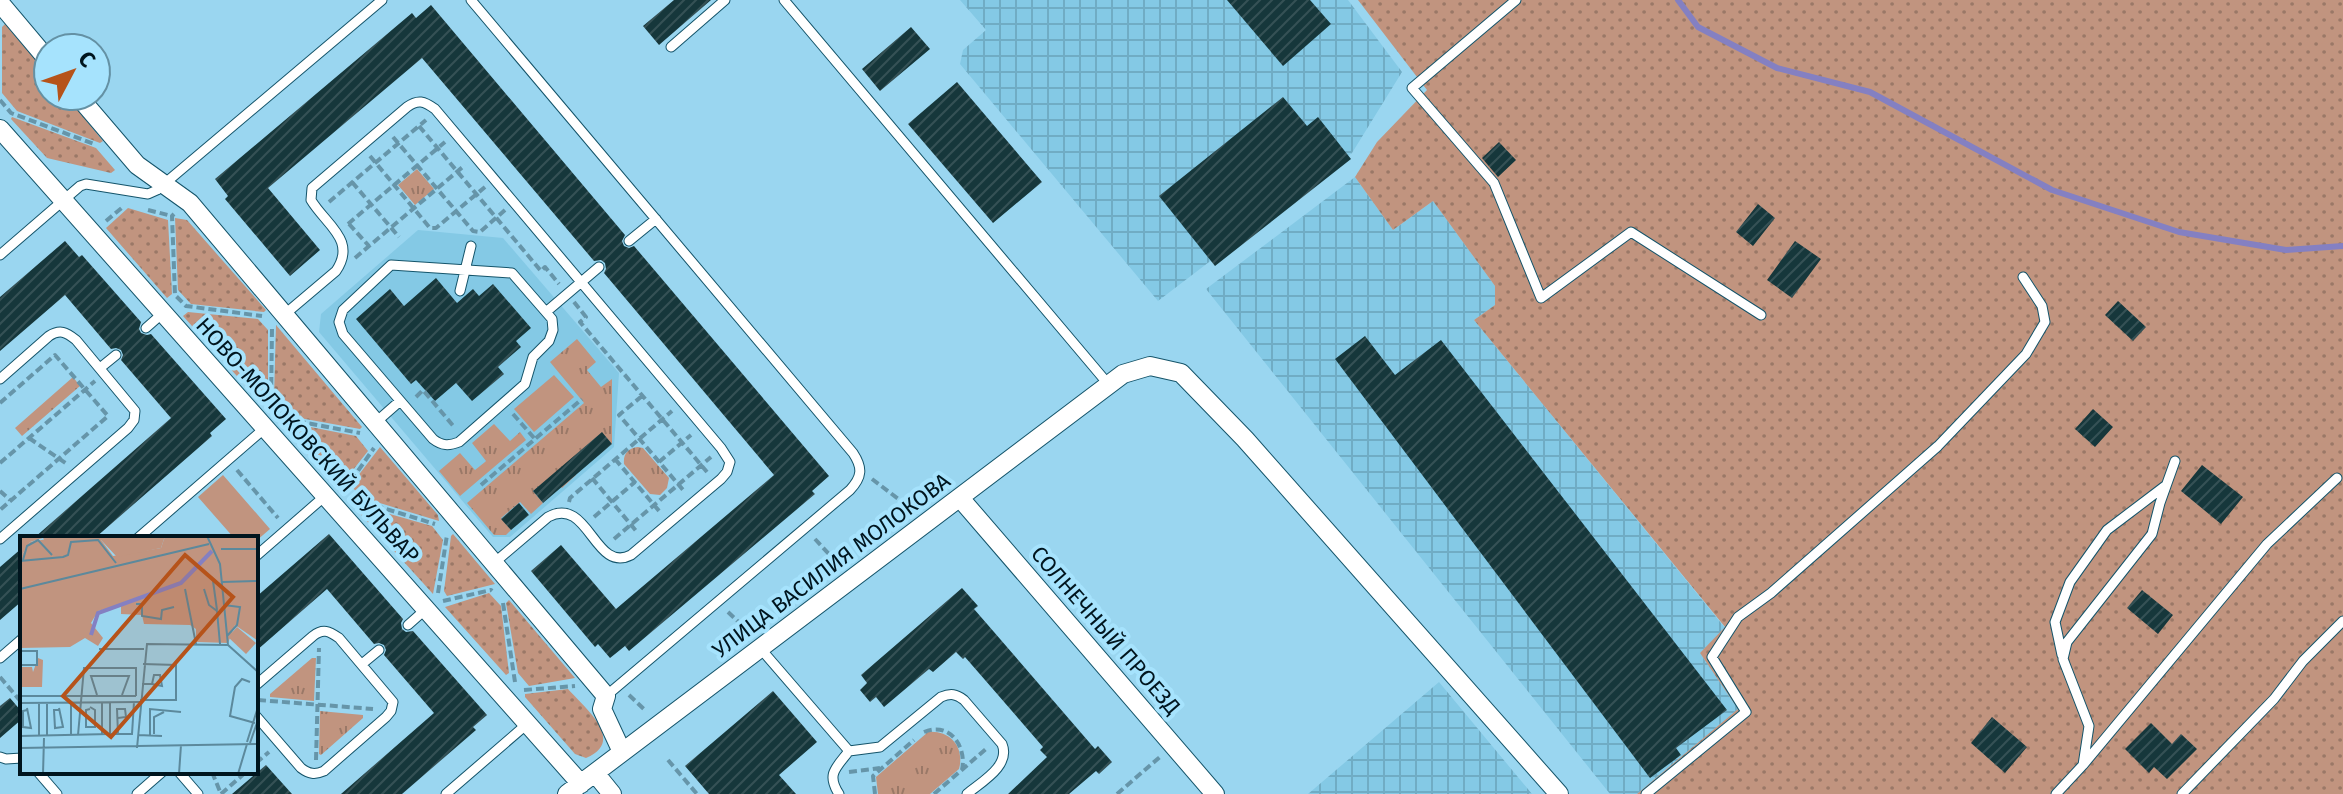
<svg xmlns="http://www.w3.org/2000/svg" width="2343" height="794" font-family="'Fira Sans',sans-serif">
  <defs>
    <pattern id="industrial-grid" width="8" height="8" patternUnits="userSpaceOnUse" patternTransform="scale(2)"><rect width="8" height="8" fill="#84c9e5"/><path d="M0 4h8M4 0v8" fill="none" stroke="#70acc4"/></pattern>
    <pattern id="grass-dots" width="8" height="8" patternUnits="userSpaceOnUse" patternTransform="scale(2)"><rect width="8" height="8" fill="#c1947f"/><path d="M2 2h.1M6 6h.1" fill="none" stroke="#9a7867" stroke-width="1.8" stroke-linecap="round"/></pattern>
    <pattern id="park-tufts" width="24" height="20" patternUnits="userSpaceOnUse" patternTransform="scale(2)"><rect width="24" height="20" fill="#c1947f"/><path d="M3 7l-1-3M5 7V3M7 7l1-3M15 17l-1-3M17 17v-4M19 17l1-3" fill="none" stroke="#9a7867"/></pattern>
    <pattern id="building-hatch" width="6" height="6" patternUnits="userSpaceOnUse" patternTransform="scale(2)"><rect width="6" height="6" fill="#16373b"/><path d="M-1 1l2-2M0 6l6-6M5 7l2-2" fill="none" stroke="#355155"/></pattern>
  </defs>
  <rect width="100%" height="100%" fill="#9ad6f0"/>
  <path fill="#84c9e5" d="M418,230L503,238L619,373L614,447L510,537H493L319,332L321,314Z"/>
  <path fill="url(#industrial-grid)" d="M960,0H1348L1402,72L1352,153L1158,301L960,64L963,50L986,30Z
    M1355,177L1393,230L1433,201L1495,286V305L1474,320L1725,628L1700,653L1738,709L1637,794H1610L1206,289Z
    M1439,682L1532,794H1308Z"/>
  <path fill="url(#grass-dots)" d="M1358,0H2343V794H1637L1738,709L1700,653L1725,627L1474,320L1495,305V286L1433,201L1393,230L1355,177L1377,142L1427,90Z
    M5,24L48,75V96H66L103,141L100,143L17,111L2,93V27Z
    M12,117L96,148L115,170L111,173L47,158L11,119Z
    M128,208L168,220L172,294L167,298L106,228Z
    M175,218L187,220L266,310L264,312L191,304L178,290Z
    M188,312L258,319L268,330V401L263,405L183,316Z
    M276,325L362,427L360,429L289,416L274,398Z
    M285,422L356,436L368,451L338,489L282,425Z
    M380,447L438,515L439,521L360,497L351,485Z
    M358,505L432,526L443,540L433,594L355,508Z
    M453,534L495,584L447,596L444,591L451,536Z
    M489,593L501,606L509,673L506,675L445,607Z
    M509,600L575,678L529,686L518,673L506,603Z
    M568,689C584,707 627,741 586,758L575,754L525,697V694Z"/>
  <path fill="url(#park-tufts)" d="M417,169L434,189L415,205L398,185Z
    M577,339L596,362L587,370L601,387L612,379V444L602,433L566,464L576,475L562,488L552,476L533,491L543,503L531,514L520,502L501,518L511,530L506,535H494L467,503L584,403L550,362Z
    M73,377L80,386L22,436L15,428Z
    M494,424L510,441L520,432L526,440L460,496L439,471L460,453L475,470L485,462L486,461L472,443Z
    M638,447L643,448L669,478L667,488L660,495L650,494L624,464C623,454 628,448 638,447Z
    M312,658H316L314,701L270,697V694Z
    M320,711L363,715V718L321,755L319,754Z
    M928,732C950,730 965,747 959,769L930,794H878L876,777Z"/>
  <path fill="#c1947f" d="M554,375L574,397L534,432L514,409Z
    M223,475L270,529L256,541V538H234L198,497Z"/>
  <g fill="none" stroke-linecap="round" stroke-linejoin="round">
    <path stroke="#8480c2" stroke-width="6" d="M1678,0L1698,27L1777,68L1870,92L2052,190L2179,232L2286,250L2343,246"/>
  </g>
  <path fill="url(#building-hatch)" d="M674,0H711L659,45L643,26Z
    M1227,0H1310L1331,24L1283,66Z
    M431,5L625,235L622,241L624,246L629,248L634,246L829,476L812,491L815,494L629,651L625,646L610,658L598,644L595,647L531,571L561,545L616,609L774,475L604,273L606,269L605,263L601,260L594,261L422,58L268,188L320,250L290,276L225,199L228,196L215,179L412,13L416,18Z
    M911,27L930,49L880,91L862,69Z
    M957,82L1042,182L993,223L908,124Z
    M1283,97L1307,126L1318,117L1351,159L1215,266L1159,196Z
    M1499,142L1516,160L1498,177L1482,158Z
    M1758,204L1775,218L1753,246L1736,232Z
    M65,241L79,257L82,255L141,322L139,329L141,333L147,335L151,334L226,419L210,433L212,436L95,538H34L171,418L121,360L123,355L121,350L116,348L111,349L65,295L0,351V297Z
    M1795,241L1821,259L1792,298L1767,280Z
    M436,278L457,303L473,289L479,296L493,284L531,328L516,341L521,347L498,367L504,374L472,401L456,383L435,401L416,380L411,384L356,319L390,289L404,306Z
    M2118,301L2146,327L2133,341L2105,315Z
    M1365,336L1395,375L1441,340L1727,710L1676,748L1681,755L1650,778L1335,359Z
    M2093,409L2113,427L2095,447L2075,429Z
    M602,432L612,444L543,503L533,491Z
    M2202,465L2243,497L2221,524L2181,491Z
    M519,503L529,515L511,530L501,519Z
    M329,534L403,619L401,623L402,629L406,632L413,631L487,715L473,727L476,730L402,794H341L434,713L384,655L386,650L384,645L379,643L374,644L327,589L256,651V597Z
    M22,548V601L0,620V567Z
    M962,588L978,606L974,609L994,632L1095,749L1098,746L1112,762L1099,774L1096,771L1069,794H1008L1047,757L1040,750L1043,747L985,680L965,657L963,659L956,652L933,672L929,669L884,707L876,697L870,702L860,690L867,683L861,675Z
    M2142,590L2173,615L2158,634L2127,608Z
    M773,691L817,742L779,775L796,794H709L685,766Z
    M10,698L22,712V719L0,738V706Z
    M1992,717L2027,747L2005,773L1971,743Z
    M2151,723L2172,744L2181,734L2197,749L2167,779L2154,767L2149,773L2125,749Z
    M266,765L292,794H232Z"/>
  <g fill="none" stroke-linecap="round" stroke-linejoin="round">
    <defs>
      <path id="lane" d="M471,0L853,453C863,468 862,477 850,490L606,696
        M784,0L1109,385
        M1516,0L1412,88L1494,183L1541,298L1631,232L1761,315
        M671,47L725,0
        M629,241L656,219
        M0,255L80,186L86,184L148,194L157,190L382,0
        M391,265L512,273L552,319L553,330L549,341L533,357L525,384L459,442C449,446 442,446 433,439L343,334L339,322L343,310Z
        M460,291L471,246
        M546,312L599,267
        M284,315L336,271C357,240 326,225 311,200L312,188L407,107C418,99 424,101 435,109L721,448L730,462L727,472L721,479L631,555C594,574 589,495 548,517L494,563
        M146,328L163,313
        M100,368L116,355
        M0,379L49,336C60,329 66,332 76,340L135,411L134,420L128,428L0,539
        M375,423L400,401
        M138,538L265,428
        M256,556L325,496
        M408,625L426,609
        M760,648L849,751
        M2062,655L2055,622L2070,582L2107,530L2165,486
        M0,658L22,639
        M362,664L379,650
        M256,685L313,636C323,628 329,631 339,638L393,702L391,711L386,717L324,771C315,775 309,774 301,768L256,716
        M0,757L6,759L22,758
        M2083,765L2267,544L2337,478
        M38,772L57,794
        M179,772L198,794
        M137,794L162,772
        M446,794L527,724
        M839,794C826,774 836,768 849,751L880,747L941,697C951,693 956,694 964,700L1002,744C1011,766 981,782 967,794
        M1646,794L1746,712L1712,657L1738,617L1771,593L1938,446L2026,354L2045,322L2042,306L2023,277
        M2056,794L2083,765L2089,726L2063,659L2067,642L2152,534L2160,503L2175,461
        M2182,794L2274,699L2303,661L2343,621"/>
      <path id="street" d="M0,3L48,60
        M78,96L137,165L190,203L606,696L602,709L622,752
        M0,129L581,784
        M960,498L1215,794
        M595,773L612,794
        M567,794L1123,374L1150,366L1181,373L1245,439L1559,794"/>
    </defs>
    <use href="#lane" stroke="#14546a" stroke-width="11"/>
    <use href="#street" stroke="#14546a" stroke-width="20"/>
    <path stroke="#6695a9" stroke-width="4" stroke-dasharray="8 4" stroke-linecap="butt" d="M0,100L11,113L94,144
      M419,126L541,271L545,267L559,284
      M393,137L473,231L480,232L505,210
      M370,156L430,228H436L485,187
      M352,182L399,237
      M329,202L426,120
      M148,210L172,216
      M174,214L172,216L175,295L186,306L262,316
      M106,221L124,206
      M348,224L445,142
      M349,224L369,246
      M355,258L465,165
      M574,302L586,317L580,322L707,472
      M272,329L271,403L285,419L360,433
      M642,396L619,415L684,491
      M416,397L423,390L455,428
      M0,403L55,355L108,416L0,510
      M513,414L535,439
      M29,438L67,464
      M615,459L660,512
      M659,462L691,435
      M0,463L95,381
      M237,470L278,518
      M592,478L637,532
      M872,479L913,510
      M481,485L582,399
      M348,490L346,488L374,448
      M0,491L10,500
      M354,496L357,500L435,524
      M569,502L570,498L672,411
      M594,517L635,482
      M614,539L711,457
      M815,539L839,565
      M438,593L447,535
      M443,601L491,590L492,591
      M503,603L515,682
      M728,612L750,633
      M0,677L22,703
      M524,690L575,686
      M629,695L646,711
      M258,700L373,709
      M924,732C950,721 967,747 962,770
      M316,760L319,648
      M668,760L697,794
      M256,763L269,752
      M212,772L221,794
      M849,772L880,768
      M221,794L246,772
      M875,794L873,776L914,740
      M934,794L987,748
      M1117,794L1161,756"/>
    <use href="#lane" stroke="#fff" stroke-width="9"/>
    <use href="#street" stroke="#fff" stroke-width="18"/>
  </g>
  <g text-anchor="middle" stroke-width="8" stroke-linejoin="round" paint-order="stroke">
    <g font-size="22" fill="#00151e" stroke="#a6e3fd">
      <text transform="translate(308 440) rotate(48)" y="8">НОВО-МОЛОКОВСКИЙ БУЛЬВАР</text>
      <text transform="translate(831 565) rotate(-37)" y="8">УЛИЦА ВАСИЛИЯ МОЛОКОВА</text>
      <text transform="translate(1106 630) rotate(49)" y="8">СОЛНЕЧНЫЙ ПРОЕЗД</text>
    </g>
  </g>
  <g transform="translate(20 536)">
    <rect width="238" height="238" fill="#9ad6f0"/>
    <path d="M145,0H238V105L215,89L208,107L176,106V93L170,89L124,88L122,79L101,78V69L78,75L71,87L83,102L78,110L65,102L50,111L0,112V22L10,6L27,3L34,17L53,4H81L93,20L141,12Z" fill="#c1947f"/>
    <path d="M0,0H145L141,12L97,21L81,4H53L46,22L34,18L23,2L10,6L0,22ZM18,122L23,124L22,151H0V131H12L13,136Z" fill="#c1947f"/>
    <path d="M217,91L236,107L226,118L208,101Z" fill="#c1947f"/>
    <path fill="none" stroke="#8480c2" stroke-width="4" d="M71,99L78,77L161,47L192,15"/>
    <path fill="none" stroke="#5c899c" stroke-width="2" d="M187,0L200,28L208,109M201,13H238M3,24L7,10L18,4L32,19M0,25L43,21L48,19L51,6L78,4L96,27M193,45L197,74M202,46L238,45M0,53L189,8M165,53L176,108M184,53L189,69L197,75L200,108M116,68H122V80L141,83L142,74L154,71M204,69L220,71L217,89L207,100M79,113H124M0,115H17V129H0M230,146L222,143L215,151L210,180L235,187M122,148H132L134,139H140L142,150L132,148M77,159L71,140H109L102,159M0,160H116M120,164H156V129L123,128M51,166V199M82,166V199M90,166V198H112L114,166M0,167L120,166M19,167V199M27,167V199M70,171L75,174V191H66V174L70,173M7,172L11,192L3,191V175L7,174M39,172L43,191L35,192L34,174H39M98,182L106,181L105,173H97L98,198M134,198V181L144,176M58,199L64,132H116V160M118,199L142,200M130,199V173L161,176M0,200L90,198M227,206L238,171M230,207L238,184M0,212L238,208M117,212L127,108L208,109L238,136M23,238L24,202M159,238L161,209M218,238L227,208"/>
    <path fill="#b6531a" fill-opacity="0.15" stroke="#b6531a" stroke-width="4" d="M165,19L213,61L91,201L43,160Z"/>
    <rect width="238" height="238" fill="none" stroke="#00151e" stroke-width="4"/>
  </g>
  <g transform="translate(72 72) rotate(49)"><circle r="38" fill="#a6e3fd" stroke="#6491a4" stroke-width="2"/>
  <path d="M0-6L14 30L0 20L-14 30Z" fill="#b6531a"/>
  <text y="-12" font-size="22" font-weight="bold" text-anchor="middle" fill="#00151e">С</text>
  </g>
</svg>
